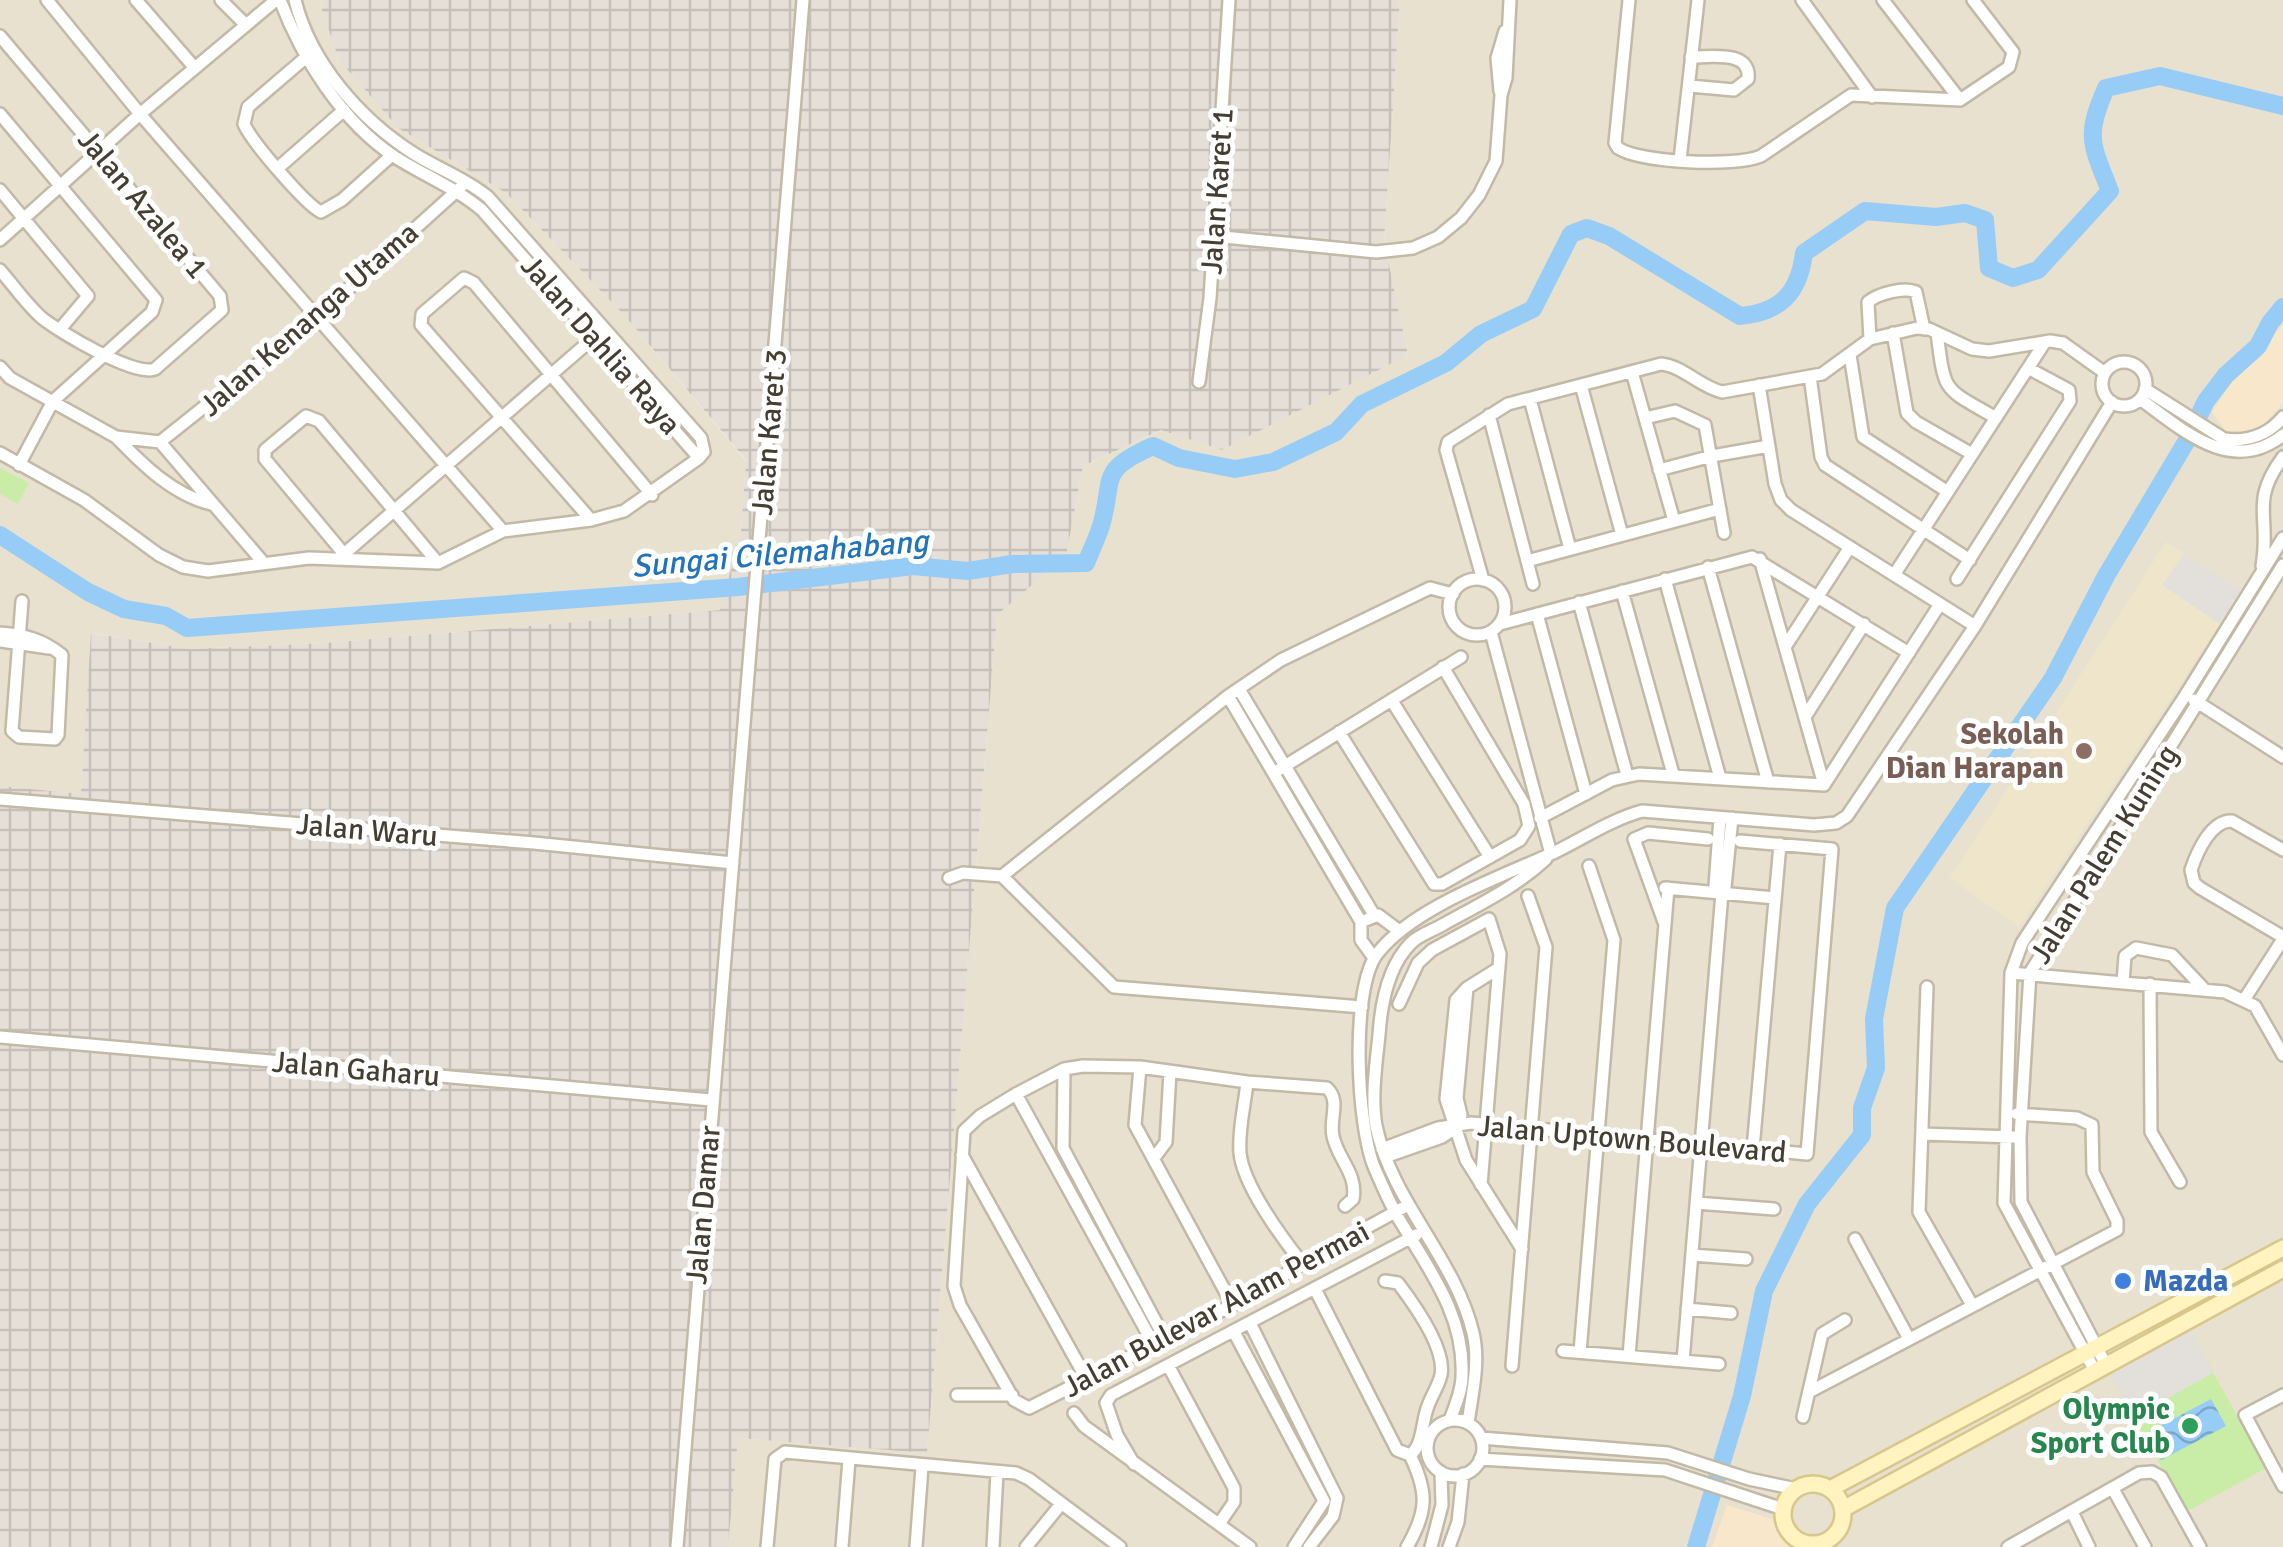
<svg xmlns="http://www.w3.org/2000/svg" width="2283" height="1547" font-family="Signika,sans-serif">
  <defs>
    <pattern id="industrial-grid" width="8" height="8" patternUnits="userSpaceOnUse" patternTransform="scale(2.5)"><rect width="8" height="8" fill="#e5dfd8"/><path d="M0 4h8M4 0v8" fill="none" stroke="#c6c0ba"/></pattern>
    <pattern id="water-waves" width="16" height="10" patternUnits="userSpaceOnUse" patternTransform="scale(2.5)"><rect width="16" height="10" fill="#97ccf7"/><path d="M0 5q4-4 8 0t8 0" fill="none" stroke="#7da7c9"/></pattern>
  </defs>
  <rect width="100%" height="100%" fill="#f3efe2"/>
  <path fill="#e8e1d0" d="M0,0H326L321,7L339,60L398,128L506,193L626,317L746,461L741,532L721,610L324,643L190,649L92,633L81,794L0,786Z
    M1400,0H2283V1547H728L738,1438L927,1452L997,615L1066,556L1083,466L1162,430L1222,450L1408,355L1384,241Z"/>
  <path fill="#f8e7ca" d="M2283,325V404L2260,428L2243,434H2228L2212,412L2235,376L2262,356L2268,340Z
    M1727,1505L1775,1520L1776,1530L1789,1547H1712Z"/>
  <path fill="url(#industrial-grid)" d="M326,0H1400L1384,241L1408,355L1222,450L1161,430L1083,466L1066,556L997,615L927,1453L738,1438L728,1547H0V786L81,794L91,633L190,649L324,643L720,610L741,532L746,460L626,317L506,193L398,128L339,60L321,7Z"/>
  <path fill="#eee5ca" d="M2166,542L2242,591L2019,927L1950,878Z"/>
  <path fill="#c9eca6" d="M0,468L29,483L18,504L0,494Z
    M2189,1329L2266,1468L2186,1512L2109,1372Z"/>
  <path fill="#e3e0db" d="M2184,554L2242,591L2220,624L2162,585Z
    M2189,1329L2213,1373L2134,1417L2109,1372Z"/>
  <path fill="url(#water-waves)" d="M2211,1399L2226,1426L2161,1460L2147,1433Z"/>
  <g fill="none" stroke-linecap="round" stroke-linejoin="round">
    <path stroke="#97ccf7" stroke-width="18" d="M0,535L88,592L124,609L166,616L187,628L738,587L913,566L968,571L1012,564L1086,563C1091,551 1097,538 1101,526C1115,477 1097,471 1153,446L1179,458L1235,469L1273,462L1336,432L1362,404L1446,363L1481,334L1533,309L1571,234L1587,228L1609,236L1740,316C1781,312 1799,293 1804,253L1865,211L1936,217L1965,213L1985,220L1989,268L2013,278L2038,270L2110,191C2091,143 2085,136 2106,88L2160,76L2283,106
      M1696,1547L1742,1396L1764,1291L1807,1204L1862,1135V1108L1876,1068L1874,1019L1895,908L2053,678L2106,576L2186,442L2206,401L2226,375L2258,346L2270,323L2283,307"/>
    <defs>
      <path id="street" d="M47,0L140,114L503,531
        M136,0L194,67
        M221,0L245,24
        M280,0C302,58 342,122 395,157C423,175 456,188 482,210L699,458
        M295,0C310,62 360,119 413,153C438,169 465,178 488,197L701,438L704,452L699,458
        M1629,0L1615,143L1618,148C1640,163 1736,167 1761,156L1851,95L1960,100L2009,67L2013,52L1973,0
        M1802,0L1872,97
        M1883,0L1960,100
        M0,36L220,296L222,310L155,369C135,377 61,333 42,318C27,305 14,286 0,270
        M311,53L248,107L244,124C251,141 306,205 321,212L342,200L392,155
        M1690,86L1734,90L1748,79C1751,50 1712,57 1691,57
        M1500,91L1497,58L1505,31
        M0,114L156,300L152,312L53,401L19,465
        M1680,160L1698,0
        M278,168L344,110
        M0,190L88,296L61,328
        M1213,236L1376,252L1413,248L1438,237L1461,218L1479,195L1496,161L1501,95L1506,78L1510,0
        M0,240L140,114L276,0
        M1893,333L1907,413L1916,422L1972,454
        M1937,333C1945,395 1943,387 1996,418
        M1870,339L1868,302C1879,293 1904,287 1916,292L1924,329
        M1850,355L1863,437L1948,492
        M2102 384a22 22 0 1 1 44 0a22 22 0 1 1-44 0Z
        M0,367L10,378L116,437L160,442
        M1632,372L1674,521
        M1810,376L1821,457L1825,465L1970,560
        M1199,382L1210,298L1229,0
        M1581,385L1622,535
        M1759,385L1775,484L1781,500L1791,510L1975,626
        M2145,389L2224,439C2247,442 2268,435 2283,417
        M1530,399L1570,549
        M2140,399C2183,430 2231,476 2283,435
        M1489,415L1533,584
        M1645,418L1675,411L1705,425L1724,533
        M116,437C142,464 173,495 211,504
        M160,442L317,317L461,187
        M160,442L262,561
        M0,453L84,500L159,555L183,567L208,571L309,558L438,563L503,531L591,520L624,511L699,458
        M1659,470L1712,456L1769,446
        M591,520L421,325L422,314L464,278L474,283L652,495
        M344,554L265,459V450L306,416L319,421L438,563
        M343,559L344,554L598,334
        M1760,559L1824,785
        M1527,561L1720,509
        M2262,566C2271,516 2249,503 2283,457
        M1708,567L1768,782
        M1894,575L2045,342
        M1665,579L1720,778
        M1957,579L2070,401L2069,390L2028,368
        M1449 607a28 28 0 1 1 56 0a28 28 0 1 1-56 0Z
        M1483,580L1446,450L1448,442L1508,404L1661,364C1683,366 1700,387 1722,392L1822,374L1870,339L1917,328L1929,329L1972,349L1989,351L2050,341L2063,343L2105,373
        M1622,591L1673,774
        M1579,602L1627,775
        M1537,614L1586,794
        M1500,624L1752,557L1909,653
        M1491,632L1551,854
        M0,633C25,635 42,639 62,655L58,735L55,739L19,737L12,731L22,601
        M0,641L49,648
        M1785,647L1850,547
        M1239,689L1374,915
        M1228,696L1361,922
        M2194,700L2283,757
        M1392,701L1490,857
        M1805,717L1864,624
        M1339,732L1434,884H1442L1520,840L1529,826L1524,804L1443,667
        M1280,769L1461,657
        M1824,785L1940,604
        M0,799L534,843L733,863
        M1540,818L1612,780L1639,774L1824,785
        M1720,818L1715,886L1722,893
        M2283,850L2232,821C2211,820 2197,852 2191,870L2194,883L2200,888L2283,937
        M1002,876L1114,987L1362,1007
        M949,878L963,873L1002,876L1228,696L1281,660L1430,588L1453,594
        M1665,888L1775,898
        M1664,922L1634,839L1648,833L1708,839
        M1374,958L1361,940V922L1378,915L1398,930
        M1499,968L1467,988L1456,1000L1446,1099L1466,1160L1522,1249
        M2011,973L2225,992L2255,1006L2283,1055
        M2123,982L2125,956L2136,948L2172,955L2204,989
        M2150,984L2151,1132L2180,1182
        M1927,987L1919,1212L1972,1305
        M2244,1000L2283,939
        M1399,1004L1418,963L1432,950L1489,919L1500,954L1481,1185
        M0,1037L711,1100
        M1140,1067L1135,1125L1232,1304
        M1064,1069L1063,1148L1165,1339
        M1247,1082C1245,1104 1238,1130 1240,1153C1243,1185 1282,1238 1302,1263
        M1016,1094L1154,1345
        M1457,1126L1461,1115L1457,1098L1467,988
        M1922,1134L2013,1137
        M1382,1149L1438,1128L1471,1123L1807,1154L1832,849L1740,841
        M1753,1149L1780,844
        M962,1155L1086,1378
        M1385,1157L1442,1137L1454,1129
        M1154,1158L1166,1142L1170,1072
        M1696,1203L1774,1209
        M1345,1206L1353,1199C1358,1174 1337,1158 1333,1136C1329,1119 1341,1101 1327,1088L1247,1082L1140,1067L1083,1066L1064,1069L1016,1094L980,1116L964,1131L954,1286L960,1305L1014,1400L1029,1408L1262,1290L1302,1263L1408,1205
        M1855,1239L1909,1339
        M1692,1255L1746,1259
        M1385,1281L1398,1283C1414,1304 1446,1348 1441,1375C1438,1388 1429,1399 1426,1412C1422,1426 1422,1446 1410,1455
        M1315,1289L1397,1450L1410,1455C1428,1492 1428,1511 1407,1547
        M1687,1309L1731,1313
        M1250,1323L1337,1498L1333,1516L1309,1547
        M1234,1332L1324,1501L1294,1547
        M1563,1351L1719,1364
        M1580,1352L1614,940L1589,866
        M1629,1356L1668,888
        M1683,1361L1722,893L1725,887L1732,818
        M2106,1365L2021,1202L2020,1137L2030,973L2283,565
        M1512,1366L1546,947L1528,896
        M1169,1367L1234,1488V1502L1219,1524
        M2095,1371L2004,1203L2011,973L2022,943L2185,696L2283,538
        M1811,1391L2117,1230V1221L2093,1172L2092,1125L2077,1118L2017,1114
        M957,1395H1012
        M2283,1395L2245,1415L2283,1486
        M1074,1413L1084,1426L1250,1547
        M1803,1417L1822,1334L1845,1320
        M1450,1420C1455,1406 1462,1391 1462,1376C1465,1317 1430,1271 1402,1224C1391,1207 1383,1187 1375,1169C1357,1128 1350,990 1377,954C1412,908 1500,877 1553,853C1582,839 1610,820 1642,811L1814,825L1836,823L1847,816L1975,626L2112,402
        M1427 1448a28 28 0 1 1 56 0a28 28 0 1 1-56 0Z
        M1468,1423C1472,1394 1480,1362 1473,1333C1455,1258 1392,1202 1376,1126C1371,1097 1376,1064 1379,1035C1381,1004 1388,966 1411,943C1419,935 1434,930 1444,924C1480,904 1516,887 1546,859
        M1481,1438L1668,1453L1749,1479L1796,1489
        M1480,1459L1665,1470L1783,1509
        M1134,1464L1117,1435L1106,1403L1111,1395L1416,1235
        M2113,1489L2145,1547
        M2072,1512L2089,1547
        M677,1547L803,0
        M767,1547L775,1459L785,1452L1016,1473L1029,1479L1120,1547
        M842,1547L849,1460
        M916,1547L922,1467
        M993,1547L997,1473
        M1026,1547L1061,1504
        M1431,1547L1442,1505L1441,1472
        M1449,1547L1458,1522L1463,1474
        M2008,1547L2139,1473L2152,1472L2161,1477L2200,1547"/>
      <path id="secondary" d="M1783 1514a30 30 0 1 1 60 0a30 30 0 1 1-60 0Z
        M1830,1489L2283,1248
        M1843,1509L2283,1269"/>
    </defs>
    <use href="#street" stroke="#c2baa7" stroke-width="16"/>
    <use href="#secondary" stroke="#d8c78d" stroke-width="20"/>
    <use href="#street" stroke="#fff" stroke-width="11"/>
    <use href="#secondary" stroke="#fff3c0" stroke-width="15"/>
  </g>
  <circle fill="#8d6e63" stroke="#fff" stroke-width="4" cx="2084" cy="751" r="10"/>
  <circle fill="#3f7fe0" stroke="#fff" stroke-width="4" cx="2123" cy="1281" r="10"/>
  <circle fill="#2e9e5b" stroke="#fff" stroke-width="4" cx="2190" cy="1426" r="10"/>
  <g text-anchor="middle" stroke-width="10" stroke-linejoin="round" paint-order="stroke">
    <g font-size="30" fill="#453e32" stroke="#fff">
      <text transform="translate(1217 191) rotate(-86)" y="10">Jalan Karet 1</text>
      <text transform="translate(143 204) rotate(50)" y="10">Jalan Azalea 1</text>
      <text transform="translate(309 319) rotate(-41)" y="10">Jalan Kenanga Utama</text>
      <text transform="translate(601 345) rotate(49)" y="10">Jalan Dahlia Raya</text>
      <text transform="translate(769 432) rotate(-85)" y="10">Jalan Karet 3</text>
      <text transform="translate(367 830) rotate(5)" y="10">Jalan Waru</text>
      <text transform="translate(2104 854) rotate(-58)" y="10">Jalan Palem Kuning</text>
      <text transform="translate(356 1069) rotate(5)" y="10">Jalan Gaharu</text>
      <text transform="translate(1632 1139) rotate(5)" y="10">Jalan Uptown Boulevard</text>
      <text transform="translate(703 1205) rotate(-85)" y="10">Jalan Damar</text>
      <text transform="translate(1216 1309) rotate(-28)" y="10">Jalan Bulevar Alam Permai</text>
    </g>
    <g font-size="30" font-weight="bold" fill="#785e54" stroke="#fff" text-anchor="end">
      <text x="2064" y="744">Sekolah<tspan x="2064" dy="34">Dian Harapan</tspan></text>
    </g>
    <g font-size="30" font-weight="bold" fill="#366cbe" stroke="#fff" text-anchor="start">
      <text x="2143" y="1291">Mazda</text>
    </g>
    <g font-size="30" font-weight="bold" fill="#27864d" stroke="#fff" text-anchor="end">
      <text x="2170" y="1419">Olympic<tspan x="2170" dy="34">Sport Club</tspan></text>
    </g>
    <g font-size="32" font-style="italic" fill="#2173bb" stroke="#fff">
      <text transform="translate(780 553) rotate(-5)" y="11">Sungai Cilemahabang</text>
    </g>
  </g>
</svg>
